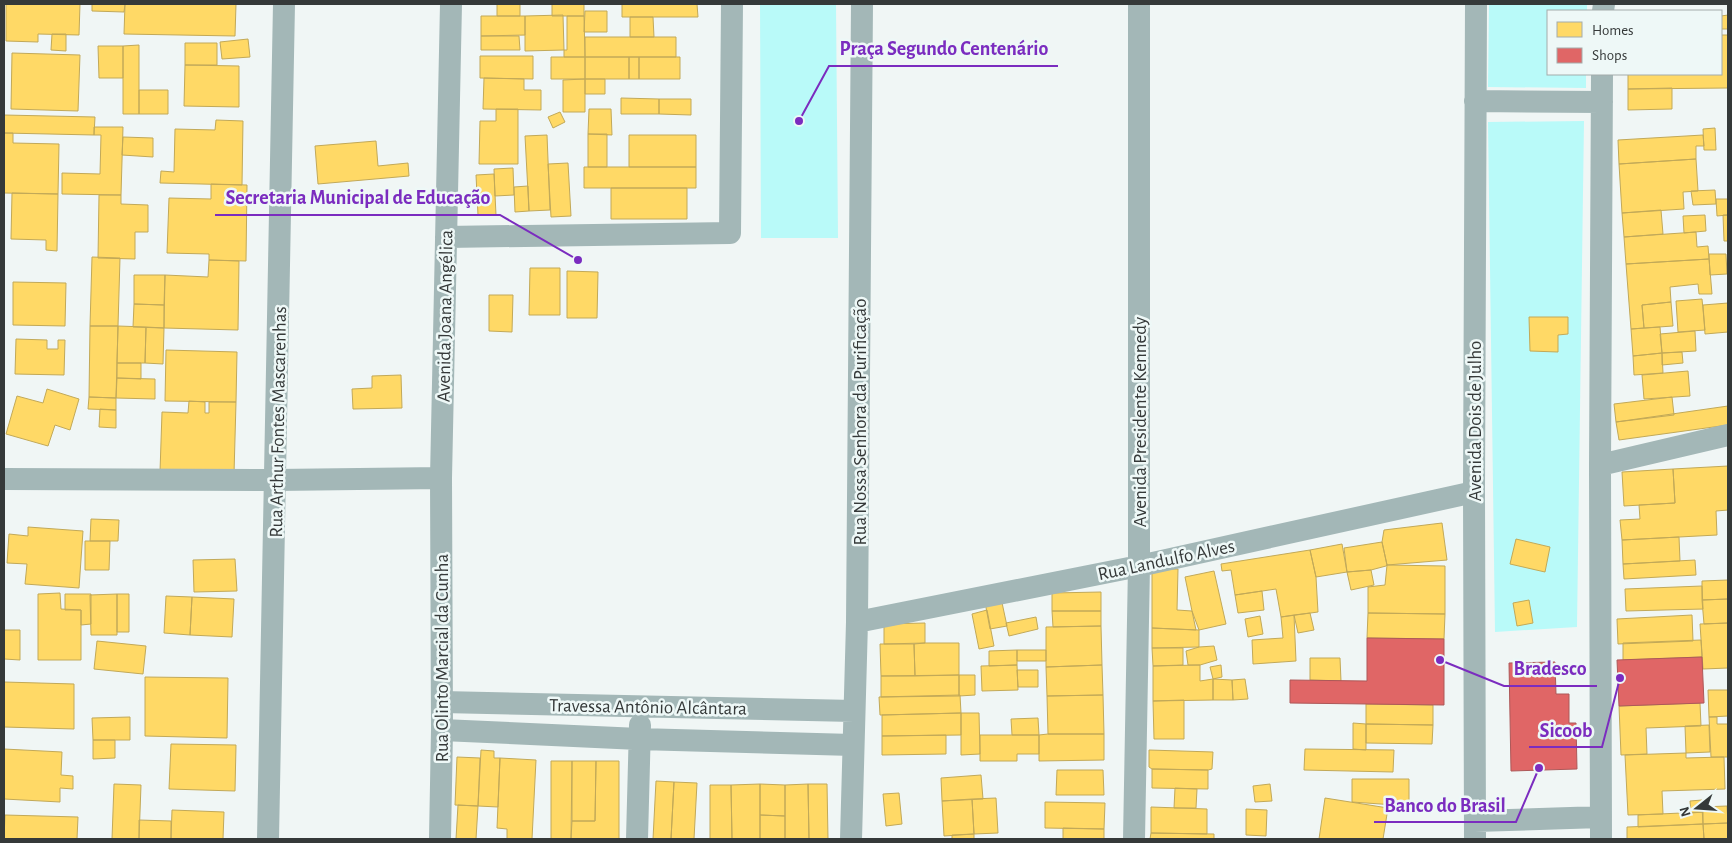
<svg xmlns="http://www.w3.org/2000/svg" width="1732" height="843" font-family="'Alegreya Sans',sans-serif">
  <rect width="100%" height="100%" fill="#f0f6f5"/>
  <path fill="#b9faf9" d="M760,4H836L838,238H761Z
    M1489,4H1587V11H1548V74H1586V88L1488,87Z
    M1584,121L1577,627L1495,632L1488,122Z"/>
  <path fill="#ffd966" stroke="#c2a958" d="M6,4H80L79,35L38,34V42L6,41Z
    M92,4H125L124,12L92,11Z
    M125,4H236L235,36L124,34Z
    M497,4H520V16H497Z
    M552,4H584V16H552Z
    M622,4H697L698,17H622Z
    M585,11H607V32H584Z
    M563,15L564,50L525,51V16Z
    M1728,15V29H1721V16Z
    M481,16H525V35L481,36Z
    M567,16H584L585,57H564V50H567Z
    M630,17H653L654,37H630Z
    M52,34H66V51L51,50Z
    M1721,35H1728V88L1628,89V74H1721Z
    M481,36H519L520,50H481Z
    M585,37H676V57H585Z
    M248,39L250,57L222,59L220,42Z
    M185,43H217V65H185Z
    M139,45V114H123V46Z
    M98,46H123V78H99Z
    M12,53L80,55L78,111L11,109Z
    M480,56H533V79L480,78Z
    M551,57H585V79H551Z
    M585,57H629V79H585Z
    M629,57H639V79H629Z
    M639,57H680V79H639Z
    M185,65L239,66V107L184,106Z
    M484,78L524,79V90H541V110L483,109Z
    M585,79V112H563V80Z
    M585,79H605V94H585Z
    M1672,88V109L1628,110V89Z
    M139,90H168V114H139Z
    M621,98L659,99V114H621Z
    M659,99H691V115L659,114Z
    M496,109H518V164H479L480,121H496Z
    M589,109H611L612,135L588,134Z
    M560,112L565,122L553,128L548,117Z
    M4,115L95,117L94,135L4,133Z
    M216,120L243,121L242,185L160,183L161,171L174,172L175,129L215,130Z
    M94,127H123L121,195L62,194V173L100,174L101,135H94Z
    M1715,128L1716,150H1704L1703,129Z
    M4,133H13V143L59,144L58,194L4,193Z
    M588,134H607V167H588Z
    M547,135L550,210L529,211L525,136Z
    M629,135H696V167H629Z
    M1703,135L1704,146H1696V159L1619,164L1618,140Z
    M123,137L153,138V157L122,155Z
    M376,141L378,166L408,163L409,176L318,184L315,146Z
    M1696,159L1698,191L1683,192L1684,209L1622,213L1619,164Z
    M568,163L571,216L551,217L548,164Z
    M584,167H696V188H584Z
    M513,168L514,195L495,196L494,169Z
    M494,174L496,215H478L476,175Z
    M211,184L247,185L246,261L209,260V254L167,253L169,198L211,199Z
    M528,186L529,211L515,212L514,187Z
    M611,188H687V219H611Z
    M1715,190L1716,204L1693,205L1691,191Z
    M12,193L58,194L57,251L46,250V240L11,239Z
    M99,195H121V204L148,205V232H135V259L98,258Z
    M1716,199H1728V215L1717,216Z
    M1661,210L1663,234L1624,237L1622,213Z
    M1705,215L1706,231L1684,233L1683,216Z
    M1723,215H1728V241H1724Z
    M1696,232L1697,247L1708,246L1709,259L1626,264L1624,237Z
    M1709,254H1726L1727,274L1710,275Z
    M92,257L120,258L118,326H90Z
    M1709,259L1712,294H1699L1698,284L1670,287L1671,302L1642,305L1644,328L1631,329L1626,264Z
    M209,260L239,261L238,330L164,328L165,275L208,277Z
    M530,268H560V315H529Z
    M567,271L598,272L597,318H567Z
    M134,275H165L164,305L134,304Z
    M13,282L66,283L65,326L13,325Z
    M489,295H513L512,332L489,331Z
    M1702,299L1705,330L1678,332L1676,301Z
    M1671,302L1673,326L1644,328L1642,305Z
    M1728,303V332L1705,334L1703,305Z
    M134,304L164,305V328L133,327Z
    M1529,317H1568V334L1558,335V352L1530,351Z
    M90,326H118L116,398L89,397Z
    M118,326L146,327L145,363H117Z
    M146,327L164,328L163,364L145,363Z
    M1660,327L1662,353L1633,356L1631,329Z
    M1695,331L1696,351L1662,353L1660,334Z
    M16,339L47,340V349H58V340H65L64,375L15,374Z
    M166,350L237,352L236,402L165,401Z
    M1682,352L1683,363L1662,365V353Z
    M1662,353L1663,373L1634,375L1633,356Z
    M117,363H141V379L117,378Z
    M1688,371L1690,396L1644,399L1642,375Z
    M401,375L402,408L353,409L352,389L372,388V376Z
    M117,378L155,379V399L116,398Z
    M47,389L79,399L70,430L55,425L48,446L6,434L17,396L43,403Z
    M89,397L116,398V410L88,409Z
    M1672,397L1674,415L1616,422L1614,404Z
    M189,401L205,402V413H209V402H236L234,474L160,472L162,412L188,413Z
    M1728,406V425L1619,440L1616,422Z
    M100,409L116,410V428L99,427Z
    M1728,466V510L1716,511L1717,535L1622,540L1620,520L1640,519L1639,505L1675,503L1673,469Z
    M1673,469L1675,503L1624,506L1622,472Z
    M91,519L119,520L118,541H90Z
    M1442,523L1447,560L1387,565L1382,542L1384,530Z
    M28,527L83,531L79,588L25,584L27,564L7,563L9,534L28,536Z
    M1679,537L1680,561L1623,564L1622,540Z
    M1516,539L1550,547L1545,572L1510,564Z
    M85,541H110L109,570H85Z
    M1382,542L1387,565L1386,566L1371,570L1347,572L1344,548Z
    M1342,544L1347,572L1316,577L1310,550Z
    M1310,550L1316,577L1318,612L1281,617L1276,589L1235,595L1231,570L1222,571L1221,564Z
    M235,559L237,591L194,592L193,560Z
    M1695,560L1696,575L1624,579L1623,564Z
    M1387,565L1445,566V614L1368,613V587L1385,585Z
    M1152,569H1178L1177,610L1192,611L1196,630L1152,628Z
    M1371,570L1374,585L1351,590L1347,572Z
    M1214,571L1226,624L1199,630L1192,611L1185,577Z
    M1728,580V599L1702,600V581Z
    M1702,586L1703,609L1626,611L1625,589Z
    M1262,591L1264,610L1238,613L1235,595Z
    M1101,592V611H1052V593Z
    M60,593L61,609L81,610V660H38V594Z
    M65,594H91V624L81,625V610H65Z
    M117,594H129V632H117Z
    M117,594V635H91L90,595Z
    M166,596L192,597L190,635L164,633Z
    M192,597L234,599L232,637L190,635Z
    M1001,598L1007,626L990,629L985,602Z
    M1728,599V623L1704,624L1702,600Z
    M1529,600L1533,623L1517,626L1513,603Z
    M987,610L994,646L979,649L972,614Z
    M1052,611H1101V626L1053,627Z
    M1310,613L1314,630L1298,633L1294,615Z
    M1368,613L1445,614L1444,639L1367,638Z
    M1294,615L1296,661L1253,664L1252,640L1283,638L1281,617Z
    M1692,615L1693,641L1618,644L1617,619Z
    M1260,616L1263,634L1248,637L1245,619Z
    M1036,617L1038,629L1009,636L1006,623Z
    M925,623V643L884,644V624Z
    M1728,623V668L1703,669L1700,624Z
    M1101,626L1102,665L1046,667V627Z
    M1152,628L1199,630V647L1152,648Z
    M4,630H20V660L4,659Z
    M1701,640L1702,657L1623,660V643Z
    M97,641L146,646L143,674L94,669Z
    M925,643H959V675L915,676L914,644Z
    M880,644H914L915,676H881Z
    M1214,646L1217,660L1200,665H1188L1186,651L1199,647Z
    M1152,648H1183V665L1153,666Z
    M1017,650V665L989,666V651Z
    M1017,650H1046V661H1017Z
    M1310,658H1340L1341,681L1310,680Z
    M1017,665L1018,690L982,691L981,666Z
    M1102,665L1103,695L1047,696L1046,667Z
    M1200,665V681L1213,679V700L1153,701V666Z
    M1221,665L1222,677L1213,679L1210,667Z
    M1017,670H1038V687H1018Z
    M959,675V696L881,697V676Z
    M959,675H975V695L959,696Z
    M145,677L228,678L227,738L145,736Z
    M1213,679L1232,680L1233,700H1213Z
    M1245,679L1248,699L1233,700L1232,680Z
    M4,682L74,684V729L4,727Z
    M1708,690H1728V716L1709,717Z
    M960,695L961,713L880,715L879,697Z
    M1103,695L1104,734H1048L1047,696Z
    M1184,700V739H1154L1153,701Z
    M1700,703L1701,726L1646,728L1647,754L1621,755L1619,706Z
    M1366,704L1433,705V725L1366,724Z
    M961,713V735L882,736V715Z
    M961,713H979L980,754L961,755Z
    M130,717V740H93L92,718Z
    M1709,717H1717V724H1728V757H1711Z
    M1038,718L1039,735H1012L1011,719Z
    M1353,723L1366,724V750L1353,749Z
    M1366,724L1433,725L1432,744L1366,743Z
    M1709,725L1710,752L1686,753L1685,726Z
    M1048,734H1104V760L1039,761V735Z
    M946,735V754L882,755V736Z
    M980,735H1039V754H1017V761H980Z
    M93,740H115V758L93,759Z
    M171,744L236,745L235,791L169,789Z
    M4,749L62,752L61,775L73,776V789L60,788V802L4,799Z
    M1305,749L1394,750L1393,772L1304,770Z
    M481,750L494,751V758H500L498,807L478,806Z
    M1149,750L1213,752L1212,769L1208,770L1152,769L1149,767Z
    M1686,753V758L1724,757L1725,789L1662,791L1663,814L1628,815L1625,755Z
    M457,757L480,758L478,806L455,805Z
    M500,758L536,760L532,839H507V829L497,828Z
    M551,761H572L571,839H551Z
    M572,761H596L595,821H572Z
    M596,761H619V839H571L572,821H595Z
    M1152,769L1208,770V789L1152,788Z
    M1057,770H1103L1104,795H1056Z
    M981,775L983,799L942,801L941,778Z
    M1352,779H1409V806L1352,802Z
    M656,781L674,782L671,839H653Z
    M674,782L697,783L694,839H671Z
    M114,784L141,785L139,839H112Z
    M760,784V839H732L731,785Z
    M760,784L785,785V816L760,815Z
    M808,784L809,839H785V785Z
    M808,784H827L828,839H809Z
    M1270,784L1272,801L1255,802L1253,786Z
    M710,785H731L732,839H710Z
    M1175,788L1197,789L1196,808H1174Z
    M899,793L902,824L886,826L883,794Z
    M996,798L998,833L974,834L972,799Z
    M1325,798L1388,808L1383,839H1319Z
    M972,799L974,834L944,836L942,801Z
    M1702,800L1703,812L1691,813L1690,801Z
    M1045,802L1105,803L1104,829L1045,828Z
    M458,805L478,806L476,839H456Z
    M1727,806L1728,823L1703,824L1702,807Z
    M1151,807L1207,809V834L1151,833Z
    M1246,809L1267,810L1266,836L1246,835Z
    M172,810L224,812L223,839H171Z
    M1703,812V824L1638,827V815Z
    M5,815L78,817L77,839H4Z
    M760,815L785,816V839H760Z
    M139,820L171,821V839H139Z
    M1728,823V839H1704L1703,824Z
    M1703,824L1704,839H1627V827Z
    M1063,828L1104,829V839H1063Z
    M1151,833L1214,834V839H1150Z
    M974,834V839H952V835Z"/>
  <path fill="#e06666" stroke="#ad5858" d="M1367,638L1444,639V705L1290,703V680L1367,681Z
    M1702,657L1704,703L1619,706L1617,660Z
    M1555,662L1556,694H1569V723H1576L1577,769L1511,771L1509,663Z"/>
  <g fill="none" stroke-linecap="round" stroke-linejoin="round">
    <path stroke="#a3b7b7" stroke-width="22" d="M1603,11L1604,4
      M1475,101L1602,102
      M446,237L730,233L732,4
      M1600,465L1728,435
      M4,479L276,480L441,478
      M857,622L1139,566L1474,492
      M442,702L854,711
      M442,730L639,739L853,745
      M1475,821L1601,817
      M268,839L284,4
      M440,839L442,730L441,478L451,4
      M637,839L640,725
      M851,839L857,622L862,4
      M1134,839L1139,566V4
      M1475,839L1474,492L1476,4
      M1601,839L1600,465L1602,74"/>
  </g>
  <g text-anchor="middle" stroke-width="5" stroke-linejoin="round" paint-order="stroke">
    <g font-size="19" fill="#353939" stroke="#eef8f7">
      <text transform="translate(444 316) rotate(-89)" y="7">Avenida Joana Angélica</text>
      <text transform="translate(1474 421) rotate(-90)" y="7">Avenida Dois de Julho</text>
      <text transform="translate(277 422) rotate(-89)" y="7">Rua Arthur Fontes Mascarenhas</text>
      <text transform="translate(859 422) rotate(-90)" y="7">Rua Nossa Senhora da Purificação</text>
      <text transform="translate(1139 422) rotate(-90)" y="7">Avenida Presidente Kennedy</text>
      <text transform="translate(1166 559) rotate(-12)" y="7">Rua Landulfo Alves</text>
      <text transform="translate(441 658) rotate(-90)" y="7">Rua Olinto Marcial da Cunha</text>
      <text transform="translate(648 706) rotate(1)" y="7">Travessa Antônio Alcântara</text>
    </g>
  </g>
  <path fill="none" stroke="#7b2cbf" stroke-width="2" d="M799 121L829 66H1058M578 260L500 215H215M1440 660L1504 686H1597M1620 678L1602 747H1529M1539 768L1516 822H1374"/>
  <g fill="#7b2cbf" stroke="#eef8f7" stroke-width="2">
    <circle cx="799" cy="121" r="5"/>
    <circle cx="578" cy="260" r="5"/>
    <circle cx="1440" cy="660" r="5"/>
    <circle cx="1620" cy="678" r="5"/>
    <circle cx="1539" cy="768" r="5"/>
  </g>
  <g font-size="20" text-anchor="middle" font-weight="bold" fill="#7b2cbf" stroke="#eef8f7" stroke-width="5" stroke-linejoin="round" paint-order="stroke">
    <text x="944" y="55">Praça Segundo Centenário</text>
    <text x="358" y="204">Secretaria Municipal de Educação</text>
    <text x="1550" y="675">Bradesco</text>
    <text x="1566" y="737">Sicoob</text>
    <text x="1445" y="812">Banco do Brasil</text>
  </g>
  <rect width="1732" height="843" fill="none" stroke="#353939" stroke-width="10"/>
  <rect x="1547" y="10" width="175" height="65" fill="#eef8f7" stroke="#a4acab"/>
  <rect x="1557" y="22" width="25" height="15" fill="#ffd966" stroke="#a4acab"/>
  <text x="1592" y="35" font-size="15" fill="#353939">Homes</text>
  <rect x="1557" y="48" width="25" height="15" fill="#e06666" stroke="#a4acab"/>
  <text x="1592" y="60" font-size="15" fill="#353939">Shops</text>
  <g transform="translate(1697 808) rotate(253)" stroke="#eef8f7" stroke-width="4" paint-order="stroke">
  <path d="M0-4L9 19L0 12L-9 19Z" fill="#353939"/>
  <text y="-8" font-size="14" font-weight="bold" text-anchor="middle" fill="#353939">N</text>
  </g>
</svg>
